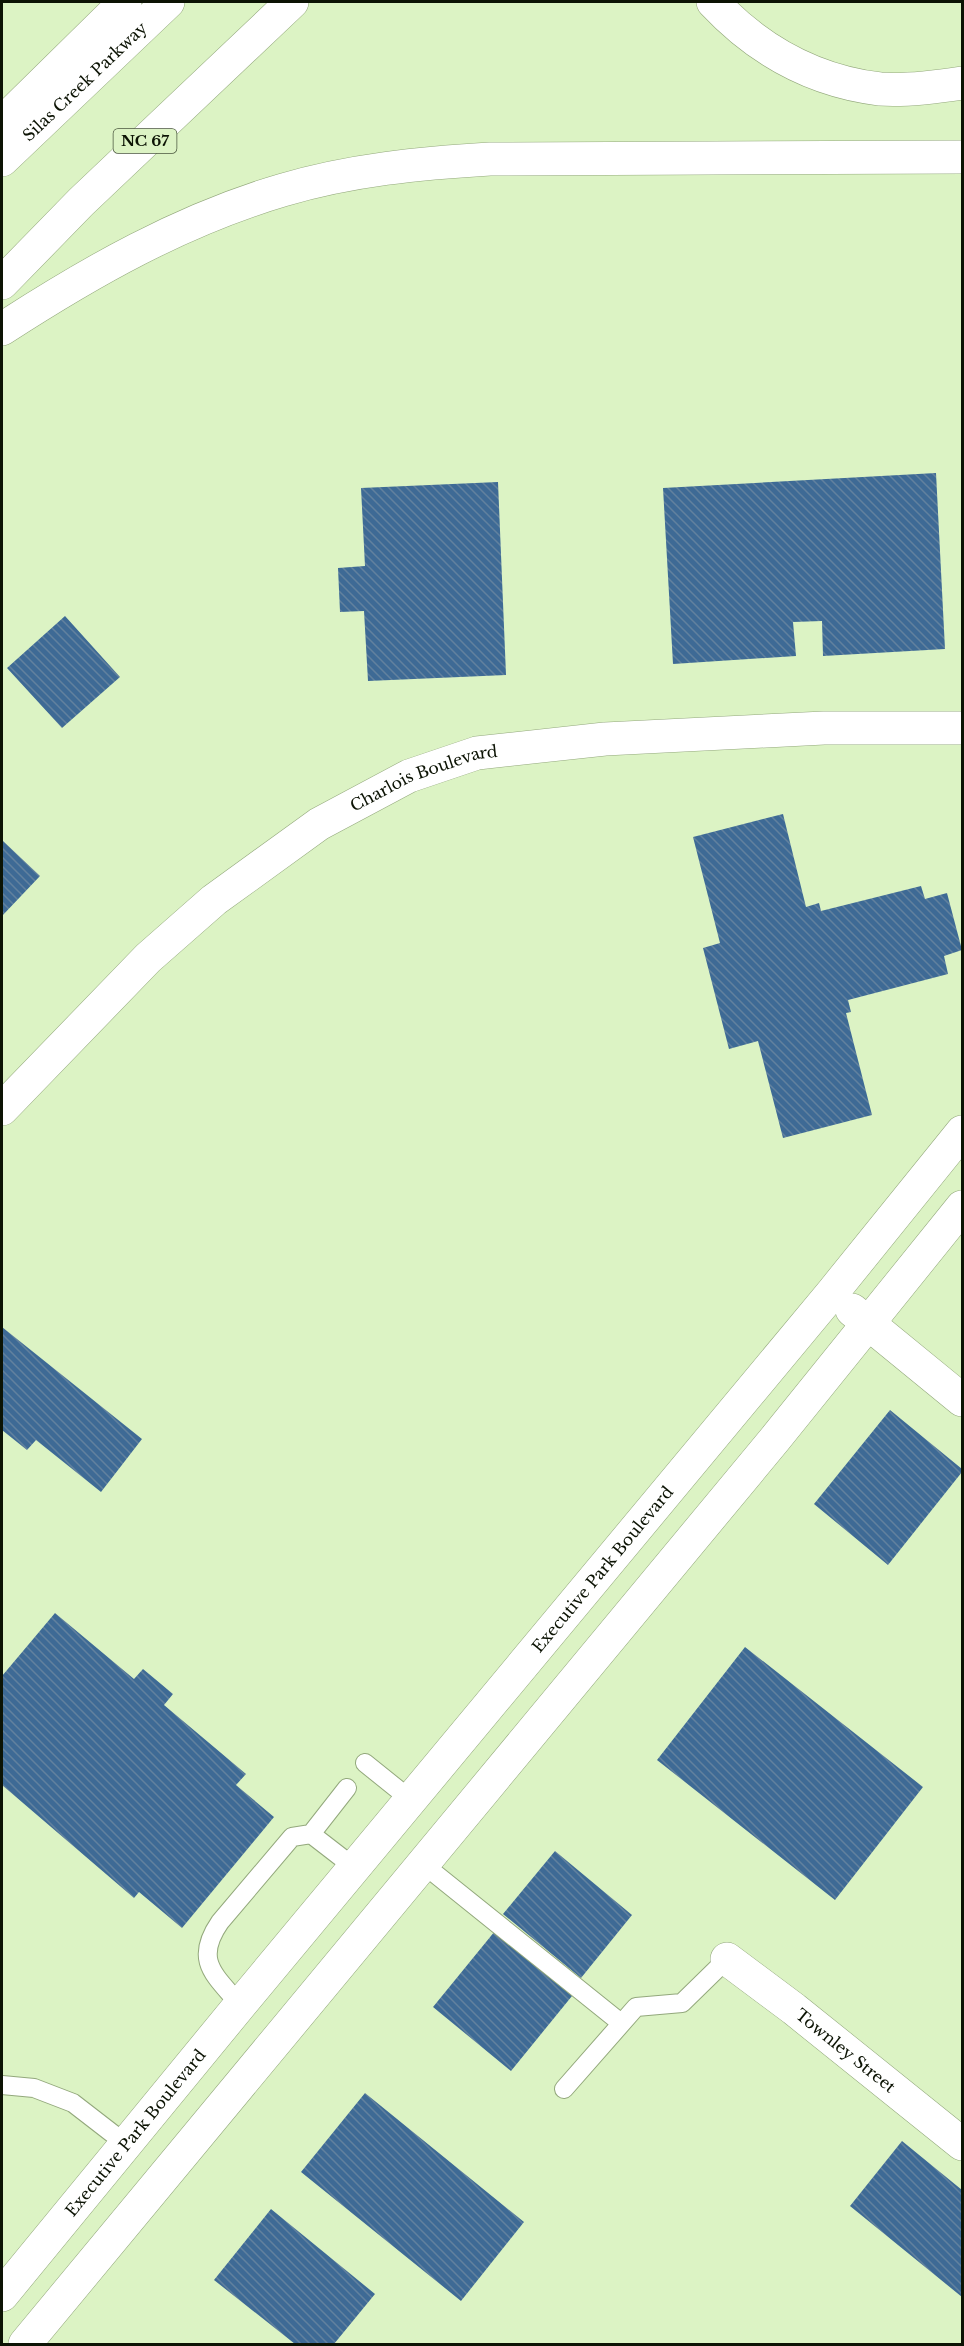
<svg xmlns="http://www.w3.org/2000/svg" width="964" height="2346" font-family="'Libre Baskerville',serif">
  <defs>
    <pattern id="building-back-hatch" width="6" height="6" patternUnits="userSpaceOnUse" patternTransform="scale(1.5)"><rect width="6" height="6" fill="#3e6a95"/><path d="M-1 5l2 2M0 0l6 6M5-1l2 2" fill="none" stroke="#62819e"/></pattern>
  </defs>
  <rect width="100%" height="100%" fill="#dcf3c4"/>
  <path fill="url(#building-back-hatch)" d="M936,473L945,649L823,656L822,621L793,622L796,656L673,664L663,488Z
    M498,482L506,675L368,681L364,611L340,612L338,568L365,566L361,488Z
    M65,616L120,677L62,728L7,668Z
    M783,814L806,907L819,903L821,911L921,886L925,899L947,893L962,950L944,956L948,974L848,1000L851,1012L846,1013L872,1115L783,1138L758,1041L729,1049L703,948L720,943L693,837Z
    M2,840L40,876L2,916Z
    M2,1327L142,1439L101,1492L36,1440L27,1450L2,1430Z
    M890,1410L962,1469V1472L888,1565L814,1504Z
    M55,1613L134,1679L143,1669L173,1694L164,1705L246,1774L236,1785L274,1817L182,1928L139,1892L134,1898L2,1785V1676Z
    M745,1647L923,1787L835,1900L657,1760Z
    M555,1851L632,1915L581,1978L503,1914Z
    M495,1931L572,1996L511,2071L433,2007Z
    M365,2093L524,2222L461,2301L301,2172Z
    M902,2141L962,2190V2297L850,2206Z
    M271,2209L375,2294L334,2344H295L214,2280Z"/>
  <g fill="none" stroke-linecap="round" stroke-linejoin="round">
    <defs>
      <path id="lane" d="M365,1763L411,1800
        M311,1834L347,1788
        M423,1864L621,2023
        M240,2005C215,1975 193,1961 220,1922L292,1837L311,1834L355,1868
        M2,2085L34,2088L73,2103L126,2144
        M564,2089L636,2007L682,2003L727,1959"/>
      <g id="street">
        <path id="s1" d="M2,1109L148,958L214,900L319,824L409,776L477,753L605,739L824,728H962"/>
        <path d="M852,1310L962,1400"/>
        <path id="s2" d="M727,1959L794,2009L962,2144"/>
        <path id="s3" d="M2,2295L240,2005L832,1293L962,1132"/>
        <path d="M25,2344L775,1439L962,1207"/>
      </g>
      <g id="primary">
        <path id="s4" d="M2,160L168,2"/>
        <path d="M2,283L81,202L292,2"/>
      </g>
      <path id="highway" d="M713,2C758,50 813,81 880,89C907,91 936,87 962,83
        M2,123L125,2
        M2,329C90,272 181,220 283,190C350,170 421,163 490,159L962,157"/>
    </defs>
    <use href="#lane" stroke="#93a87c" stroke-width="20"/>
    <use href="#street" stroke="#93a87c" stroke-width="34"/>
    <use href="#primary" stroke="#93a87c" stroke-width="34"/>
    <use href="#highway" stroke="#93a87c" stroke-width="34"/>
    <use href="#lane" stroke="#fff" stroke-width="18"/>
    <use href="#street" stroke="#fff" stroke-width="33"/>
    <use href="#primary" stroke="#fff" stroke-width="33"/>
    <use href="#highway" stroke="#fff" stroke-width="33"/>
  </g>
  <g text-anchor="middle" stroke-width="5" stroke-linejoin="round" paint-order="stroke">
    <rect fill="#dcf3c4" stroke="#4a563e" stroke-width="1.5" x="113.5" y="129" width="63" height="24" rx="4.5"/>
    <g font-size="15" font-weight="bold" fill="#0c1304">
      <text x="145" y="146">NC 67</text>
    </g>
    <g font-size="16" fill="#0c1304" stroke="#dcf3c4">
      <text dy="6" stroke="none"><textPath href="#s4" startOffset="114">Silas Creek Parkway</textPath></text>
      <text dy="6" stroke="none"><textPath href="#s1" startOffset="543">Charlois Boulevard</textPath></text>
      <text dy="6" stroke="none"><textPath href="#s3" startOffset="942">Executive Park Boulevard</textPath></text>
      <text dy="6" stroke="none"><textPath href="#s2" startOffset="150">Townley Street</textPath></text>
      <text dy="6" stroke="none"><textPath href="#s3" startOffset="210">Executive Park Boulevard</textPath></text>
    </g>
  </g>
  <rect width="964" height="2346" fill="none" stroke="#0c1304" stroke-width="6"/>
</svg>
